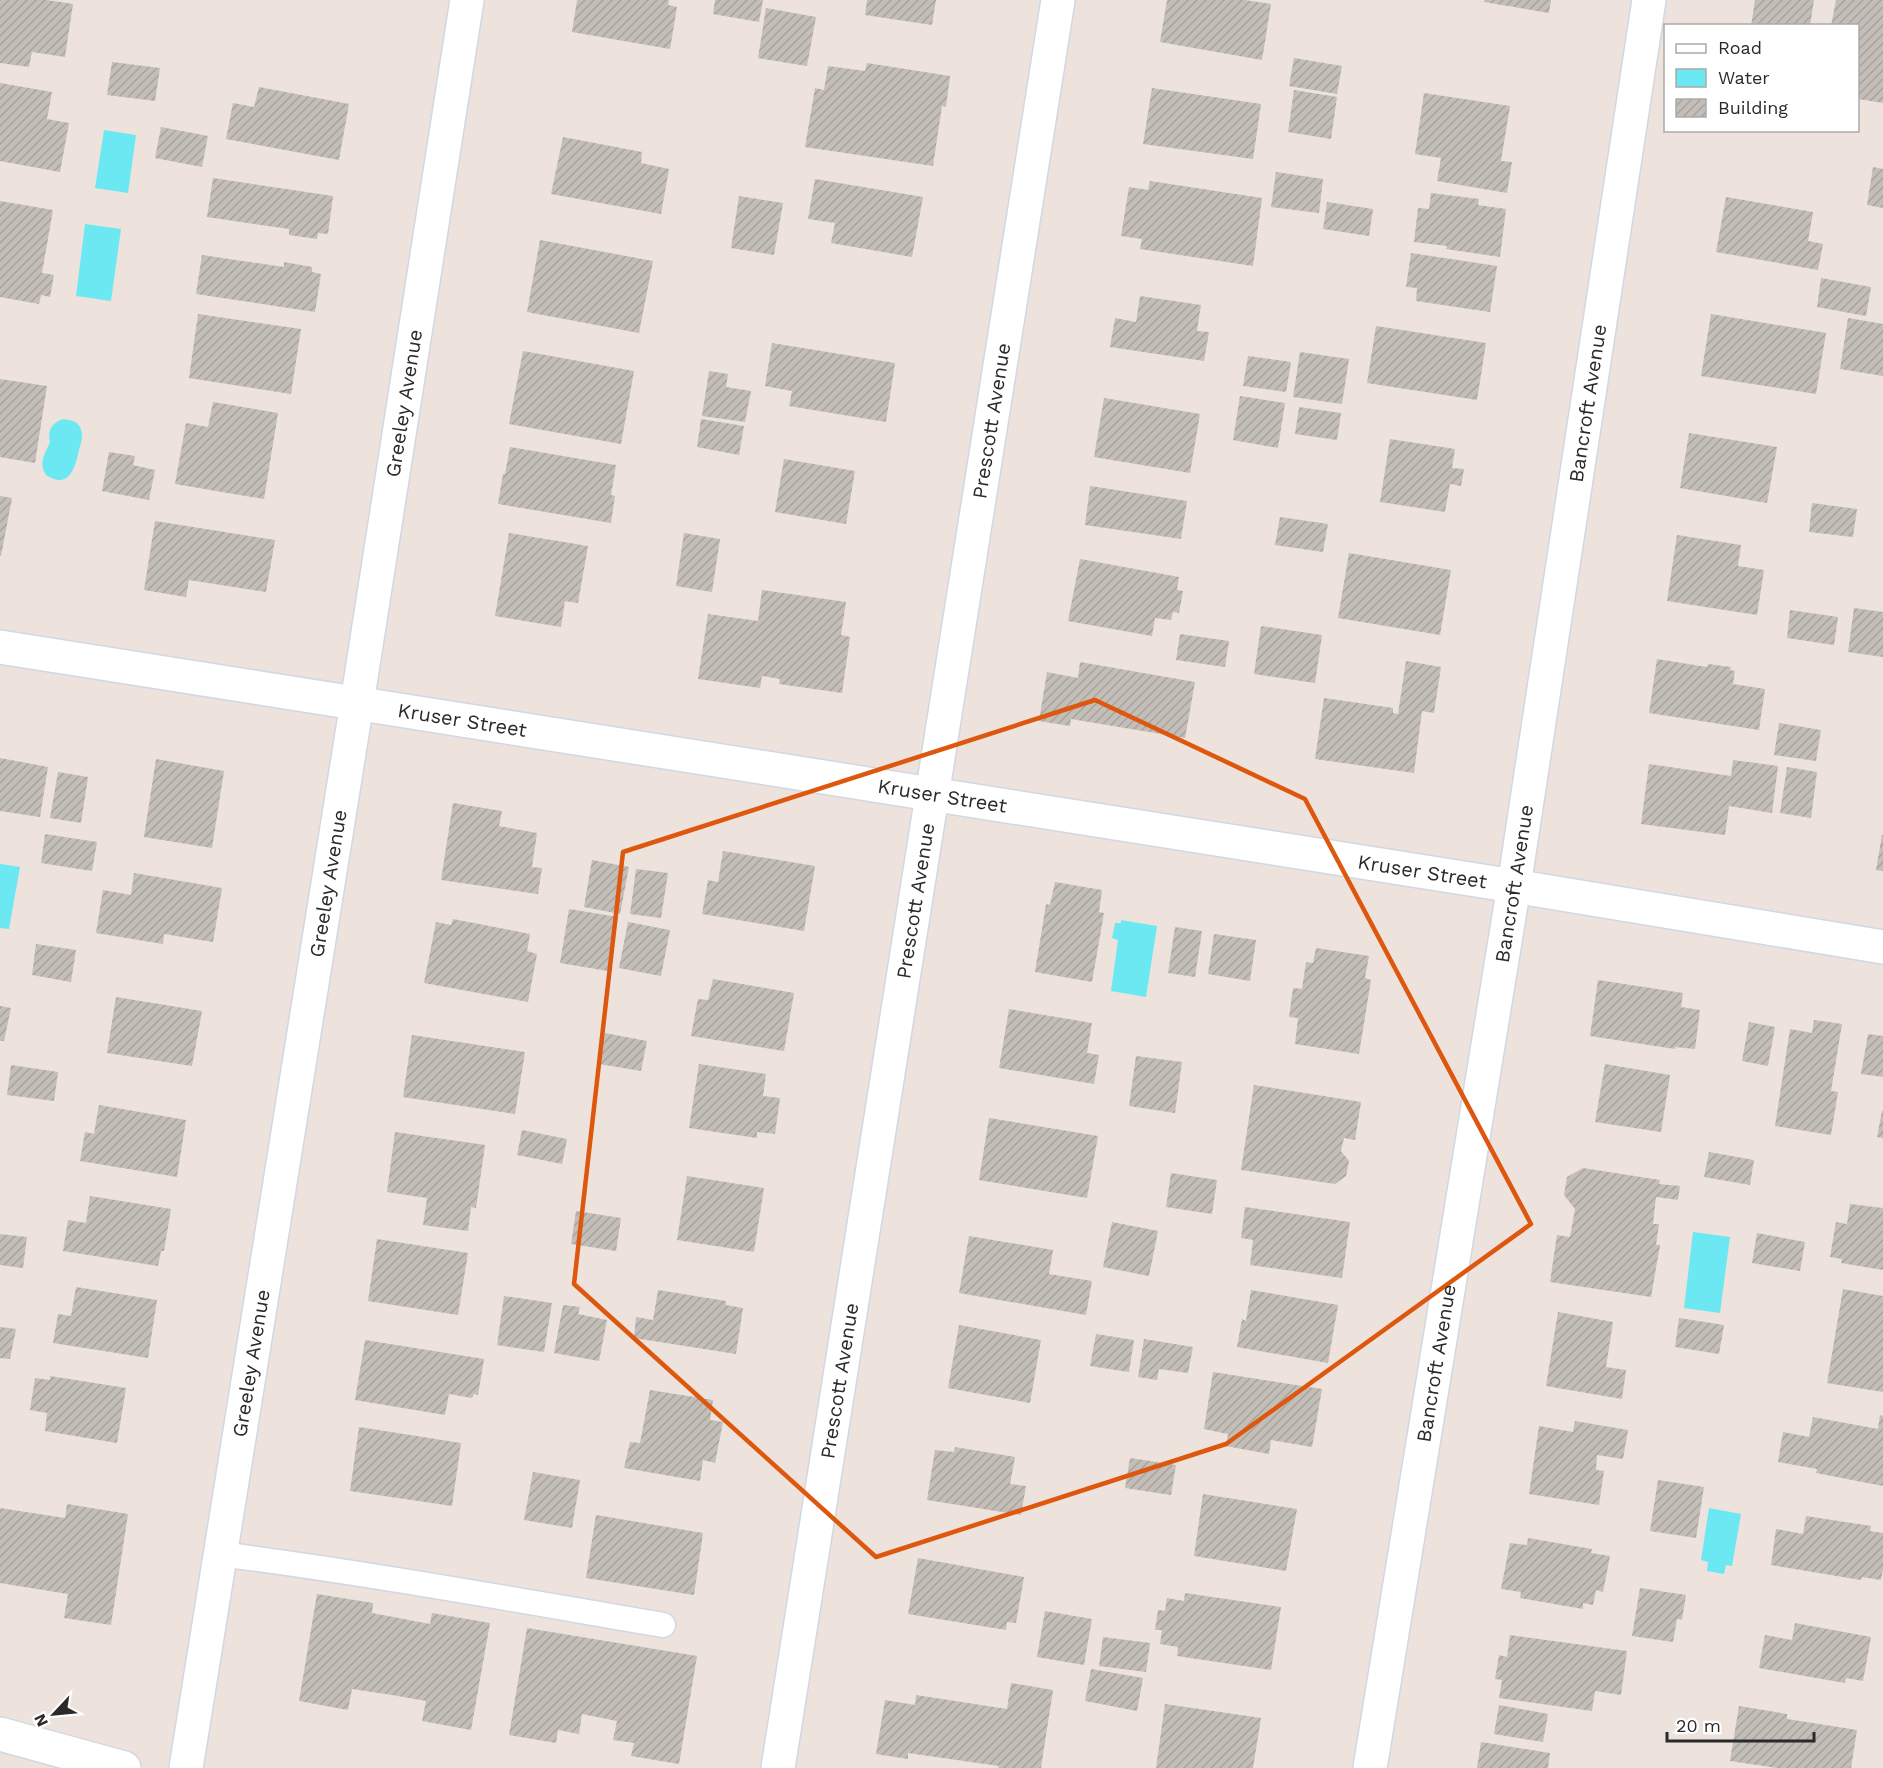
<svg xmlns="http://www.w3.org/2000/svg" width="1883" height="1768" font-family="'Work Sans',sans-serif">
  <defs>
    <pattern id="building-hatch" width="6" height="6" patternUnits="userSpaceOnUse" patternTransform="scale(1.5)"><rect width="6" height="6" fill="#c4beb8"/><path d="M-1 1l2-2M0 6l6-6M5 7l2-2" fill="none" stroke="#a9a39e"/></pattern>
  </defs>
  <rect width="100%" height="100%" fill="#ede2dc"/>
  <path fill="#6ce8f2" d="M104,130L136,135L128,193L95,188Z
    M85,224L121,229L111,301L76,296Z
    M64,419C70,420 77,421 80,427C84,434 81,443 79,450C75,468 69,490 46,475C38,463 45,454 50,442C47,431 52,422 64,419Z
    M0,864L20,867L9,929L0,928Z
    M1121,920L1157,926L1146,997L1111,991L1118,940L1112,938L1115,923H1121Z
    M1693,1232L1730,1237L1720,1313L1684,1308Z
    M1709,1508L1741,1514L1732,1566L1726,1565L1724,1574L1707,1571L1708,1562L1701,1560Z"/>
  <path fill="url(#building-hatch)" d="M0,0H47L73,4L65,57L32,52L29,67L0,63Z
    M577,0H669L668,5L677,7L670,49L572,32Z
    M715,0H763L759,22L713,14Z
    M867,0H936L932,25L865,15Z
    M1167,0H1245L1271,4L1262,60L1160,42Z
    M1485,0H1551L1549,13L1484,2Z
    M1755,0H1814L1810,26H1751Z
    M1836,0H1883V103L1858,99V26H1831Z
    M766,8L816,17L807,66L758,58Z
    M1294,58L1342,66L1337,94L1289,86Z
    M112,62L160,68L155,101L107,95Z
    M867,63L950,76L946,107L942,106L933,166L805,147L815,88L824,90L828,66L865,71Z
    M0,83L52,92L47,119L69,123L60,172L0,161Z
    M259,87L349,104L339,160L226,139L233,103L254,107Z
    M1152,88L1261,104L1253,159L1143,144Z
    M1294,90L1337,97L1331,139L1288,132Z
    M1424,93L1510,106L1501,161L1512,162L1507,193L1437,181L1441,158L1415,154Z
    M161,127L208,136L202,167L155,158Z
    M563,137L642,152L641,163L669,169L661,214L551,194Z
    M1873,167L1883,169V208L1867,205Z
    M1276,172L1323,179L1319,213L1271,207Z
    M213,178L333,196L328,234L318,233L317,239L289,235V229L207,217Z
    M815,179L923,197L912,257L831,243L835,223L808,219Z
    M1150,181L1262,198L1253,266L1140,249L1142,239L1121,236L1129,187L1148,190Z
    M1431,193L1479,199L1478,205L1506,209L1500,257L1446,249L1447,246L1414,242L1418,208L1429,209Z
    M739,196L783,203L774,255L731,248Z
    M1726,197L1813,212L1808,241L1823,244L1818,270L1716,252Z
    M0,201L53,210L42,273L54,275L50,297L41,295L39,304L0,297Z
    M1327,202L1373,209L1369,236L1323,229Z
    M540,240L653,261L639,333L527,312Z
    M1411,253L1497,266L1490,312L1416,301L1417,288L1406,287Z
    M202,255L284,267V262L312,267V272L321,274L315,312L196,294Z
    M1821,278L1871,287L1866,316L1817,307Z
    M1140,296L1201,305L1197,331L1209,332L1204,361L1110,347L1115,318L1136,322Z
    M198,314L301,329L291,394L189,378Z
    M1711,314L1826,333L1816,394L1701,376Z
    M1848,318L1883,324V376L1840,369Z
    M1376,326L1486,343L1477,400L1367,383Z
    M772,343L895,363L886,422L789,406L792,391L765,386Z
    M523,351L634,371L621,444L509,424Z
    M1300,352L1349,359L1342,404L1293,397Z
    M1248,356L1291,362L1286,392L1243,386Z
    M709,371L728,374L726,387L751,391L745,422L702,416Z
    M0,379L47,386L35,463L0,457Z
    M1240,396L1285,403L1278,448L1233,440Z
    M1104,398L1200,414L1190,473L1094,457Z
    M213,402L278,413L264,499L175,484L186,423L208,427Z
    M1299,407L1341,413L1337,440L1295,434Z
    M701,419L744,426L739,455L697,447Z
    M1689,433L1777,447L1767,503L1680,488Z
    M1390,439L1455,449L1452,468L1464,469L1461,486L1450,484L1445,512L1380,502Z
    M510,447L616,465L611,495L615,496L611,523L498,504L503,474H505Z
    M109,452L135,456L133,465L155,470L149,500L102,491Z
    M784,459L855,471L846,524L775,512Z
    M1090,486L1187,501L1181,539L1085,525Z
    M0,496L12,498L1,556H0Z
    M1812,503L1857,509L1853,537L1809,532Z
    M1280,517L1328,524L1323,552L1275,545Z
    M155,521L275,540L266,592L189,580L186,597L144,590Z
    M509,533L588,546L578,603L565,601L561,627L495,616Z
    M684,533L720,539L712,592L676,586Z
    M1677,535L1741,545L1738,566L1764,570L1757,615L1667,601Z
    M1349,553L1451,570L1440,635L1338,618Z
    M1080,559L1179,577L1177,590L1183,591L1179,613L1173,612L1171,620L1155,618L1152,636L1068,621Z
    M762,590L846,602L841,635L850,637L842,693L779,684L780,679L762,676L760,688L698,679L708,614L758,621Z
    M1854,608L1883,612V657L1848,652Z
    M1790,610L1838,617L1834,645L1787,638Z
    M1261,626L1322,635L1315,683L1254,674Z
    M1180,634L1229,641L1225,667L1176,660Z
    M1657,659L1707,667L1708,664L1731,667L1730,670L1735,671L1733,684L1765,689L1759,730L1649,713Z
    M1406,661L1441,667L1434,713L1422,711L1414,773L1315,759L1324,698L1393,708V713L1398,714Z
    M1080,662L1195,682L1185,738L1071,719L1070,726L1039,721L1047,672L1078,678Z
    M1779,723L1821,730L1816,761L1774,755Z
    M0,758L48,767L40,817L0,811Z
    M156,759L224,771L212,848L144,837Z
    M1733,760L1778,766L1772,813L1729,806L1725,835L1641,824L1649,764L1731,776Z
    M1787,767L1817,772L1811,818L1780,813Z
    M58,772L88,777L81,823L50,818Z
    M453,803L502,811L499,826L537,833L532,867L542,868L538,894L441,880Z
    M45,834L97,842L92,871L41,863Z
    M1882,835H1883V871L1876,870Z
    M723,851L815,866L804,931L702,914L708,880L718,882Z
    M592,860L629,867L620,914L584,907Z
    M636,869L668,873L661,918L630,914Z
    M134,873L222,888L213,942L164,934L163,944L96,933L103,890L131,895Z
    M1055,882L1102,890L1099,912L1104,913L1092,982L1035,972L1046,904L1050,905Z
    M569,909L618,917L608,971L560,963Z
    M453,919L530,934L527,951L537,954L528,1002L424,983L436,922L451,925Z
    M628,922L670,930L661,976L619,968Z
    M1175,927L1202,931L1195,977L1168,973Z
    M1214,934L1256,940L1250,981L1208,974Z
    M36,944L76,950L71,982L32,975Z
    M1316,948L1369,956L1365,978L1371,980L1359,1054L1295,1044L1298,1018L1289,1017L1293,988L1302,989L1306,962L1313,963Z
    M713,979L794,993L784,1051L691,1036L698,999L708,1000Z
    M1598,980L1683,993L1681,1007L1700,1010L1695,1049L1675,1047V1049L1590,1036Z
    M116,997L202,1011L192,1066L107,1053Z
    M0,1006L11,1008L4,1041H0Z
    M1009,1009L1092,1023L1087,1053L1099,1055L1094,1084L999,1068Z
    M1814,1020L1842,1024L1831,1091L1838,1092L1831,1135L1775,1126L1790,1029L1812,1033Z
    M1749,1022L1775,1027L1768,1066L1742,1061Z
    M605,1033L647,1041L641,1071L599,1064Z
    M1868,1034L1883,1036V1077L1861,1074Z
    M412,1035L525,1052L515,1114L403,1097Z
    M1136,1056L1182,1062L1175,1113L1129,1106Z
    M699,1064L766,1074L763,1096L780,1098L775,1134L757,1132V1138L689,1128Z
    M1605,1064L1670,1075L1661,1132L1595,1122Z
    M11,1065L58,1072L54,1101L7,1095Z
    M1254,1085L1361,1102L1355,1140L1344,1138L1341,1151L1349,1161L1346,1176L1335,1184L1241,1170Z
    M99,1105L186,1120L177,1177L80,1161L85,1132L94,1134Z
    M1882,1111H1883V1138L1877,1137Z
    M989,1118L1098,1136L1087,1198L979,1180Z
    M522,1130L567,1139L562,1164L517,1155Z
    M395,1132L485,1145L476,1208L471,1207L468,1231L423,1225L427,1198L387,1192Z
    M1709,1152L1754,1160L1750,1185L1704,1177Z
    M1583,1168L1660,1180L1659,1184L1680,1186L1678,1200L1656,1197L1653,1224H1659L1656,1245H1660L1651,1297L1550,1282L1557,1235L1570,1237L1575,1209L1564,1195L1567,1177Z
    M1171,1173L1217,1180L1212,1214L1166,1207Z
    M687,1176L764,1188L754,1252L677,1240Z
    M90,1196L171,1209L164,1251H161L158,1266L63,1251L68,1220L86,1223Z
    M1850,1204L1883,1208V1270L1841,1263L1842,1259L1830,1257L1836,1222L1847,1224Z
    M1245,1207L1350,1222L1342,1278L1250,1265L1253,1240L1241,1238Z
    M576,1211L621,1218L616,1251L571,1244Z
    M1112,1222L1158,1231L1149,1276L1103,1267Z
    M1757,1233L1805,1242L1800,1271L1752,1263Z
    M0,1234L27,1237L23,1268L0,1265Z
    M969,1236L1053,1250L1049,1274L1092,1281L1086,1315L959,1293Z
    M377,1239L468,1253L458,1315L368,1301Z
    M76,1287L157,1300L148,1358L53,1343L58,1314L71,1316Z
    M1843,1289L1883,1296V1392L1827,1383Z
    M658,1290L726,1301V1305L743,1308L736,1354L634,1338L636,1317L653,1320Z
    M1251,1290L1338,1305L1328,1363L1237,1347L1242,1319L1246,1321Z
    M504,1296L552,1303L544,1352L497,1345Z
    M563,1305L580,1307L578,1314L607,1320L599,1361L554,1353Z
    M1558,1312L1613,1322L1606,1367L1626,1370L1622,1399L1546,1386Z
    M1679,1318L1724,1325L1719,1354L1675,1347Z
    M959,1325L1041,1340L1030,1403L948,1388Z
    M0,1327L16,1329L10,1359L0,1358Z
    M1096,1334L1134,1340L1129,1372L1090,1366Z
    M1144,1339L1193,1347L1188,1373L1159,1369L1157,1380L1138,1377Z
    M365,1340L484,1359L478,1395L474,1394L472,1398L449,1394L445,1415L355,1400Z
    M1213,1372L1322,1389L1312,1447L1271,1440L1269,1454L1226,1446L1228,1434L1204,1429Z
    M50,1376L126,1388L117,1443L45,1431L47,1413L30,1410L35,1378L50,1380Z
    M650,1390L713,1400L710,1420L723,1422L715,1463L703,1460L700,1481L624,1468L630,1442L640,1443Z
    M1880,1415L1883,1416V1486L1816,1473L1817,1469L1778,1462L1783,1432L1809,1437L1813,1417L1878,1429Z
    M1575,1421L1628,1430L1623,1459L1597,1455L1596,1470L1604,1471L1599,1505L1529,1494L1539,1426L1573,1432Z
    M359,1427L461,1443L452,1506L350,1491Z
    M955,1447L1015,1457L1010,1484L1026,1486L1021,1515L927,1500L935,1450L954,1452Z
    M1130,1458L1176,1465L1171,1495L1125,1488Z
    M533,1472L580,1480L572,1528L524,1520Z
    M1658,1480L1704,1487L1696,1538L1650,1531Z
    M1203,1494L1297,1509L1286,1571L1194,1556Z
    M67,1504L128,1514L111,1625L64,1618L68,1594L0,1583V1508L65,1518Z
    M596,1515L703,1533L694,1595L586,1578Z
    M1806,1516L1871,1526L1870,1531L1883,1533V1569L1881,1580L1862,1577L1861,1580L1771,1565L1776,1529L1803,1534Z
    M1528,1538L1592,1549L1591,1553L1610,1556L1603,1592L1596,1590L1593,1605L1583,1603V1609L1520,1598L1521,1592L1501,1589L1510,1543L1527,1545Z
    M918,1558L1024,1577L1016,1623L1007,1622L1006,1630L908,1614Z
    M1640,1588L1686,1595L1682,1620L1677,1619L1673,1642L1632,1636Z
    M1185,1593L1281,1607L1271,1670L1177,1656L1178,1647L1160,1644L1162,1630H1155L1158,1610L1165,1611L1167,1598L1184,1601Z
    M317,1594L373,1603L372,1613L430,1624L432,1613L490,1623L471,1730L422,1721L426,1701L392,1695L352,1689L348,1710L299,1701Z
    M1045,1611L1092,1619L1084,1665L1037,1657Z
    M1795,1623L1871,1637L1863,1681L1846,1678L1845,1683L1759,1668L1765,1635L1792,1640Z
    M527,1628L697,1656L679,1764L631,1756L634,1743L613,1740L617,1721L582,1714L579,1734L558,1730L556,1743L509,1735Z
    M1510,1635L1627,1651L1621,1695L1595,1691L1592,1711L1499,1698L1502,1680L1495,1679L1499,1655L1507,1657Z
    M1103,1637L1150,1643L1146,1672L1099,1666Z
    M1091,1669L1143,1678L1137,1711L1085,1701Z
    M1011,1683L1053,1690L1041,1768H998L999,1766L908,1753V1759L876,1754L885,1700L915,1705L916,1695L1007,1709Z
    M1165,1704L1261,1718L1253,1768H1156Z
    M1499,1705L1548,1714L1543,1742L1494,1734Z
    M1739,1706L1787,1714V1719L1857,1730L1851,1768H1777L1730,1761Z
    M1481,1742L1550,1753L1548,1768H1477Z"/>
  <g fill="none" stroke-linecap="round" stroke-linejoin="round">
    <defs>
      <path id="service" d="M220,1554C368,1573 516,1600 663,1625"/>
      <g id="minor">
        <path id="s1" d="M0,647L1514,886L1883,947"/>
        <path id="s2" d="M186,1768L357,703L467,0"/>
        <path id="s3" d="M778,1768L1058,0"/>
        <path id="s4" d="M1370,1768L1514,886L1649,0"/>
      </g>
      <path id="secondary" d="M0,1734L124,1768"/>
    </defs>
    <use href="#service" stroke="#d1d8e4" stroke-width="27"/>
    <use href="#minor" stroke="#d1d8e4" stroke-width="36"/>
    <use href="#secondary" stroke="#d1d8e4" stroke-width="36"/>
    <use href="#service" stroke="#fff" stroke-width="24"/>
    <use href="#minor" stroke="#fff" stroke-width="33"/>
    <use href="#secondary" stroke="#fff" stroke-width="33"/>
  </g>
  <path fill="none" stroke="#de570e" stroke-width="4.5" stroke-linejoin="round" d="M1095,700L1305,799L1531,1224L1226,1444L876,1557L574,1284L623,852Z"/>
  <g text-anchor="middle" stroke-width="6" stroke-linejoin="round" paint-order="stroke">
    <g font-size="20" fill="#2a2a2a" stroke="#fff">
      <text dy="7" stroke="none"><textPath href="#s2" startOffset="1382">Greeley Avenue</textPath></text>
      <text dy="7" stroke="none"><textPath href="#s4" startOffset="1382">Bancroft Avenue</textPath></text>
      <text dy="7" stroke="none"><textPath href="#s3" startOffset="1364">Prescott Avenue</textPath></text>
      <text dy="7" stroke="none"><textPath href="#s1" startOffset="468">Kruser Street</textPath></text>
      <text dy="7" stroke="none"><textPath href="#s1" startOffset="954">Kruser Street</textPath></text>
      <text dy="7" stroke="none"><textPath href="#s1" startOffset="1440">Kruser Street</textPath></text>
      <text dy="7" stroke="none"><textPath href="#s2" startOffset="896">Greeley Avenue</textPath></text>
      <text dy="7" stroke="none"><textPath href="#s4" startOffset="896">Bancroft Avenue</textPath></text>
      <text dy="7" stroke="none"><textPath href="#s3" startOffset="878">Prescott Avenue</textPath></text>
      <text dy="7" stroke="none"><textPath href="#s2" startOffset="410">Greeley Avenue</textPath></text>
      <text dy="7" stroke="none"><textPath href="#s4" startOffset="410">Bancroft Avenue</textPath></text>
      <text dy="7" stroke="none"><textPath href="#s3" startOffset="392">Prescott Avenue</textPath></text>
    </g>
  </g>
  <rect x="1664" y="24" width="195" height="108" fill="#ffffff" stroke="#aaaaaa" stroke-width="1.5"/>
  <rect x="1676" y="44" width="30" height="9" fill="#ffffff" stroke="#aaaaaa" stroke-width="1.5"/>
  <text x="1718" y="54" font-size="18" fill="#2a2a2a">Road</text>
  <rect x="1676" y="69" width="30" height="18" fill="#6ce8f2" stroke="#aaaaaa" stroke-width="1.5"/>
  <text x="1718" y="84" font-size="18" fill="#2a2a2a">Water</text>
  <rect x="1676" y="99" width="30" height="18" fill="url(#building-hatch)" stroke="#aaaaaa" stroke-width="1.5"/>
  <text x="1718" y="114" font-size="18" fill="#2a2a2a">Building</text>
  <g transform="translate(54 1714) rotate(244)" stroke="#ffffff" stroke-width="4.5" paint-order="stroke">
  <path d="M0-4.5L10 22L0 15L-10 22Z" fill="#2a2a2a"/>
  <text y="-9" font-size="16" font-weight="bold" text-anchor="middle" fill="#2a2a2a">N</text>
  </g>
  <path d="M1667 1732v9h147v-9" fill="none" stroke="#2a2a2a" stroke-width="3"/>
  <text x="1676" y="1732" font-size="18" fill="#2a2a2a" stroke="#ffffff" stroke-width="4.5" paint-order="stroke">20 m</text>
</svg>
